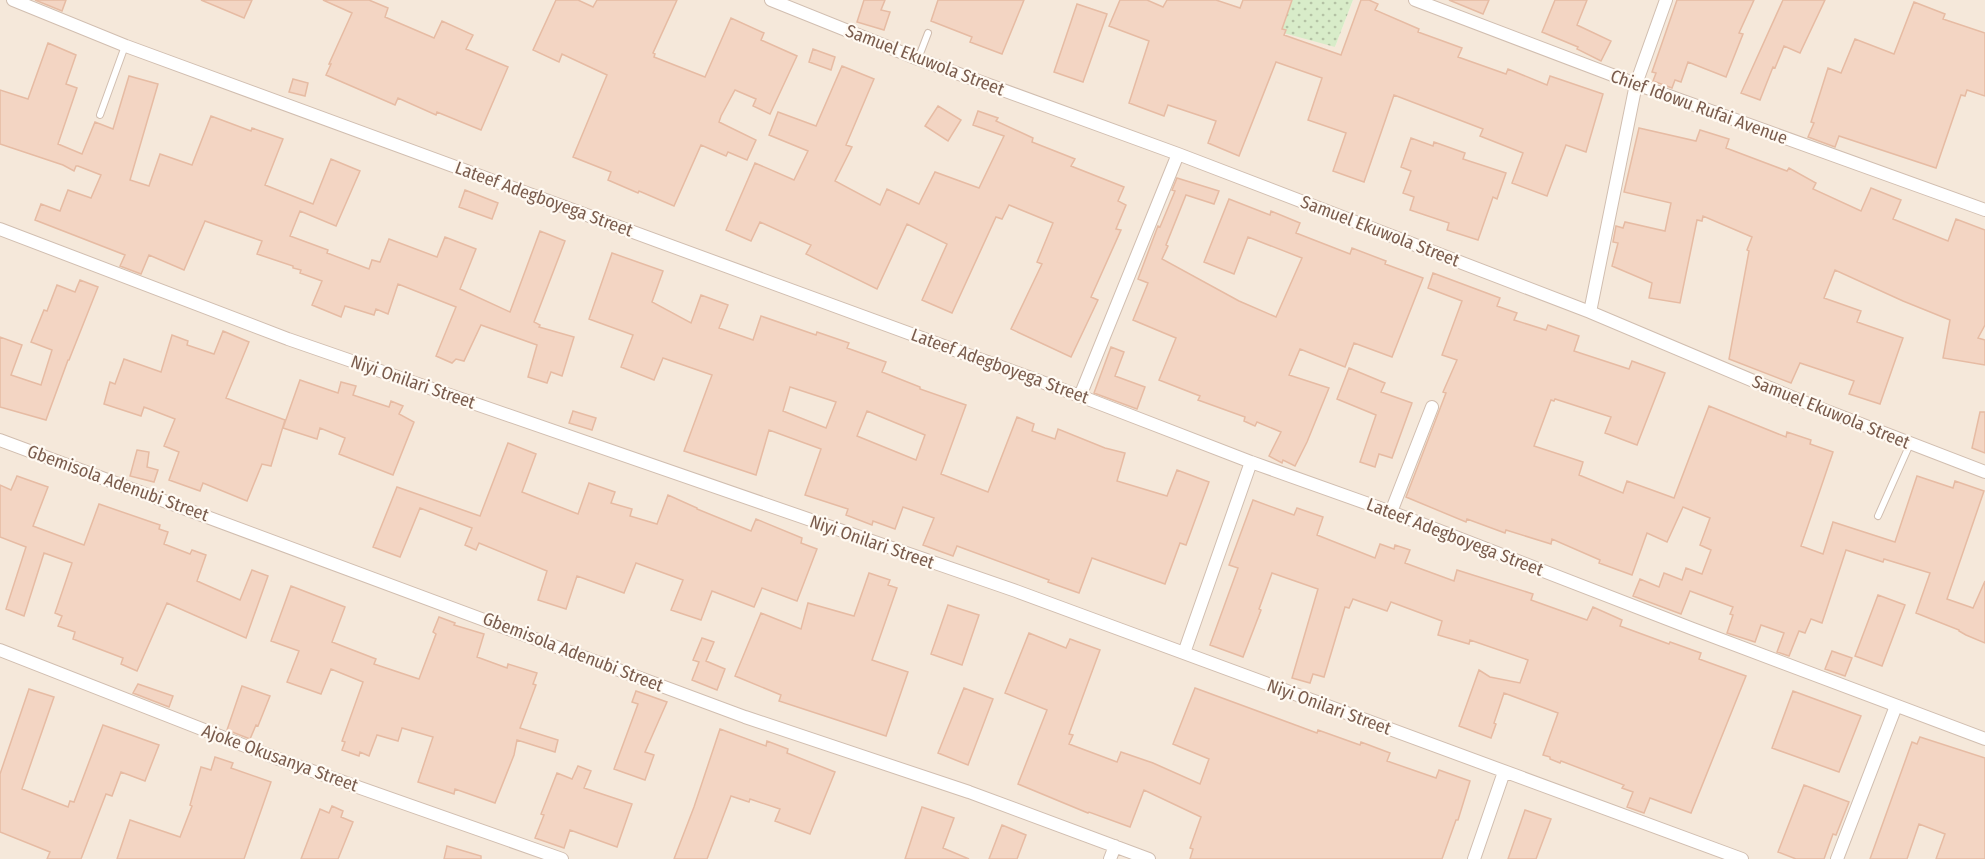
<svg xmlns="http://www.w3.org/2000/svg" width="1985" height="859" font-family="'Fira Sans Condensed',sans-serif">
  <defs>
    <pattern id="grass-dots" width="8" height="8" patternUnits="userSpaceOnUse" patternTransform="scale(1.5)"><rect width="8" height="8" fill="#d8ecc9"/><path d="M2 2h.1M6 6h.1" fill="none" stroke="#b4c2a5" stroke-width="1.8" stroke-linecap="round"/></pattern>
  </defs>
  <rect width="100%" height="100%" fill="#fdf6ec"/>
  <path fill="#f5e8da" d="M0,0H1272L1335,47L1353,0H1985V859H0Z"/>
  <path fill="url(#grass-dots)" d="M1272,0H1353L1335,47L1262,27Z"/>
  <path fill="#f3d5c3" stroke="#e6bba3" stroke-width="1.5" fill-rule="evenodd" d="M35,0H66L62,11Z
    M201,0H252L244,18Z
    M323,0H369L388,8L385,17L434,38L442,21L473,35L466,49L508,67L481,130L437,112L436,115L398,98L395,105L326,75L331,64H329L352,13Z
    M556,0H578L593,7L597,0H677L653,53L655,54L654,57L705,77L731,18L764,33L761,40L797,56L770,114L753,106L756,99L735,90L721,116L719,122L756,140L747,160L728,152L726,156L701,145L674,206L639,191L638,193L608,180L611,172L573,157L607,75L562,54L559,62L533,50Z
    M864,0H885L881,10L890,12L884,30L857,22Z
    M938,0H1024L1002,54L970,42L972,37L931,21Z
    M1120,0H1147L1163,7L1167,0H1216L1240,8L1243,0H1292L1282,29L1286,30L1284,35L1341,55L1361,0H1369L1378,4L1375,10L1419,29L1418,32L1462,48L1458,57L1506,74L1508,69L1547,85L1550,76L1603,94L1586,152L1566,145L1547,196L1512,183L1523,153L1480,136L1483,129L1394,95L1364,182L1333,171L1346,133L1308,120L1322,78L1276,62L1239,156L1208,143L1216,121L1168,105L1164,116L1129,103L1149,41L1109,26Z
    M1449,0H1489L1483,14Z
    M1555,0H1587L1577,25L1611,41L1601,61L1577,49L1578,47L1542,32Z
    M1677,0H1754L1739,33L1743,34L1726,77L1688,62L1681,82L1675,80L1672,88L1653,81L1656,73L1652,72Z
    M1783,0H1825L1800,53L1784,46L1775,68L1773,67L1760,100L1741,93Z
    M1914,2L1945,14L1943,19L1985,33V96L1967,90L1965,96L1961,95L1936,168L1839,136L1835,147L1808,137L1814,123L1811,122L1828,68L1841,73L1855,39L1894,54Z
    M1077,4L1107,14L1083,82L1054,72Z
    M48,43L76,55L66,84L77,88L58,144L82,154L95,122L113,129L129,76L158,84L130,180L149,186L160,154L192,165L211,116L251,131L252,128L283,139L265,185L313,204L331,159L360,171L336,226L300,211L290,236L328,250L327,253L369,269L372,260L380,262L389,239L437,257L445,237L476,249L460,289L510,312L540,231L565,241L534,322L540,325L539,327L574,337L562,376L551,372L547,383L528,377L537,345L481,325L464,361L456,359L452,363L436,356L456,307L398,284L388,314L376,309L374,315L345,306L341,317L312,305L322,281L300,273L301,270L293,268V266L257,254L262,241L205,221L184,270L149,255L141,274L120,266L125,255L35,220L41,204L60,211L68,190L91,198L101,175L78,166H76L74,171L63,165L0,144V90L28,99Z
    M813,49L835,57L831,70L809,62Z
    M842,66L874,79L846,145L852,147L835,181L880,205L887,189L919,204L935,172L979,188L1004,136L973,125L978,111L998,118L996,121L1033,138L1032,142L1075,159L1071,166L1124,187L1118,201L1126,205L1116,229L1121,230L1091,297L1098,300L1071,357L1011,329L1042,264L1037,262L1053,223L1009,205L1002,219L996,217L952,313L922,300L947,244L907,224L877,289L806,254L811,245L760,222L751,241L726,230L755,163L794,180L808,151L769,135L778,112L816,126Z
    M293,79L308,83L305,96L289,92Z
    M938,106L961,120L948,141L925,126Z
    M1639,128L1696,141L1700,130L1729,139L1726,148L1787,171L1789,168L1816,183L1813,189L1861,211L1871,188L1901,200L1893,219L1948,241L1956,219L1985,230V325L1978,338L1985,340V365L1943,358L1950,320L1903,301L1835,270L1824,298L1861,311L1857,322L1903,338L1880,404L1849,394L1854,381L1800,363L1791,383L1729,359L1749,251L1747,250L1752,237L1703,216L1702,221L1697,220L1680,303L1649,298L1652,283L1612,266L1618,243L1613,242L1616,226L1623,228L1625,222L1665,231L1671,203L1624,192Z
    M1411,138L1433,146L1434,142L1465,153L1463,159L1506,173L1497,199L1493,197L1478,240L1447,230L1449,223L1410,210L1414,197L1403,193L1411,171L1401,167Z
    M1177,178L1219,191L1214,204L1186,195L1166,245L1168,246L1162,259L1239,301L1276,317L1302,258L1248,237L1234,274L1204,262L1229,199L1270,215L1271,211L1300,223L1296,233L1350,254L1352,248L1386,261L1385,264L1423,278L1392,357L1354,343L1345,367L1300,349L1289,375L1329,388L1307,442L1295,466L1283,460L1282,463L1269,456L1281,432L1257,422L1255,426L1244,421L1245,417L1198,400L1200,396L1159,380L1176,338L1133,320L1148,283L1138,279L1158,226L1160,227L1175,191L1172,190Z
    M465,190L498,203L492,219L459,207Z
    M612,253L663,271L652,302L691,323L701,295L728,305L719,328L753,340L761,316L816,335L817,332L849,343L847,348L886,362L882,372L920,387V389L966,405L941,474L988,492L1017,417L1034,424L1032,431L1055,439L1058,429L1105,448L1125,453L1117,481L1167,496L1177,470L1209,482L1186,545L1180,543L1165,584L1092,558L1079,593L1048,582L1049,580L957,546L953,556L923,545L934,518L903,507L895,529L873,521L872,525L846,515L848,509L805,495L821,449L769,430L756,475L684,451L712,375L663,358L654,380L621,367L633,335L589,319ZM790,387L836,402L826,428L783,411ZM867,411L925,435L916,460L857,436Z
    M1433,273L1500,298L1497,306L1517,313L1514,320L1546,330L1548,325L1579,336L1574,351L1629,369L1632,361L1665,373L1637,445L1605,433L1611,417L1555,399L1554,401L1551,400L1534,446L1583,462L1579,475L1623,493L1627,481L1674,498L1709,406L1786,437L1787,432L1811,440L1810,444L1833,452L1801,546L1823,554L1833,522L1895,542L1917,476L1953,488L1955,481L1984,491L1947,599L1973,608L1985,581V643L1966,635L1959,631V630L1916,613L1930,573L1884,559L1883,562L1846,550L1822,623L1811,619L1805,633L1799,631L1789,656L1777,652L1784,633L1761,625L1755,642L1727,633L1733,615L1730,614L1733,607L1690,591L1681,614L1633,596L1640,579L1659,587L1664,573L1682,580L1686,568L1702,574L1711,550L1700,545L1710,518L1683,507L1667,542L1647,533L1632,575L1599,563L1600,560L1552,539L1551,544L1506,530L1505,533L1467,519L1466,522L1406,497L1446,393L1443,392L1457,360L1442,355L1462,301L1428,288Z
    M80,280L98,287L69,360H68L46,420L0,407V337L22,345L11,375L41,385L52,350L31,342L44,310L47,311L57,285L75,292Z
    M223,331L249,342L226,398L285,420L271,466L262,464L247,501L203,483L200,491L169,480L179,452L164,446L175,419L144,407L141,416L104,404L110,382L115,384L124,359L161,372L172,335L188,341L187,345L214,354Z
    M1111,347L1124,352L1115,376L1145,387L1137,409L1094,393Z
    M1349,368L1385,383L1381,392L1412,403L1392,458L1379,454L1375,467L1360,462L1376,415L1337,399Z
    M300,380L338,393L341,382L356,386L353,395L389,407L391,401L403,406L399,414L414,422L393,475L339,454L345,438L320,428L317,439L283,428Z
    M573,411L596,418L592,430L569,423Z
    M1980,412H1985V453L1972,448Z
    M508,443L536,454L522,492L578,514L589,483L615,492L611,503L632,509L630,516L657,524L668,495L697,508V509L751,531L756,519L802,538L801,543L817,549L797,601L762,588L754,607L712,591L701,620L671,610L683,580L636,563L624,593L577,576L566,609L538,600L547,571L479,543L476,550L465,545L472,528L420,508L400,557L373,547L397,487L480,516Z
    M137,450L149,452L147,467L158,470L154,482L130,476Z
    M17,476L48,487L33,526L84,545L99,504L160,525L159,529L168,532L164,544L190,554L192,550L206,555L197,581L240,600L252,570L268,576L246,638L167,603L137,671L121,664L123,658L73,639L75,632L58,626L62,616L55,613L72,563L44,553L24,616L6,609L26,547L0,537V485L11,490Z
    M1253,500L1294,515L1297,508L1323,517L1317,535L1375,558L1380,544L1394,549L1395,545L1410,550L1405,563L1454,581L1457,570L1533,594L1531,600L1587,620L1593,607L1622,620L1620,626L1669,644L1670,642L1701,653L1699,659L1746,676L1691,813L1650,798L1644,813L1627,807L1633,792L1622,788L1624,785L1561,761L1560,763L1550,759V757L1543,755L1558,713L1504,693L1494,723L1496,724L1491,738L1459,726L1479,670L1490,677L1520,683L1528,660L1470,640L1469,644L1438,635L1442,621L1391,602L1387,611L1353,599L1349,608L1345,607L1324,677L1313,674L1310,683L1292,678L1318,589L1272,573L1259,609L1261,610L1243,657L1210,645L1238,568L1229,565Z
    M869,573L890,580L888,585L897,588L872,660L908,672L886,736L779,701L781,695L735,676L761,613L801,629L808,603L854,616Z
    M291,586L345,607L332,642L376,659L374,664L419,679L436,634L433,632L439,617L455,623L454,625L484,634L477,657L507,668L508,664L537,673L533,684L536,685L520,728L558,740L555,752L517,740L514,755L495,803L455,789L454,794L418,782L433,737L402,728L398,741L377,735L369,756L360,752L359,756L342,750L345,742L342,741L363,682L331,669L321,694L287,682L299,651L271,641Z
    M1878,595L1905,605L1882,666L1855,656Z
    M948,605L979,615L962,665L931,654Z
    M1029,633L1066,648L1070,639L1100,650L1069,734L1073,735L1069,744L1117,762L1121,752L1153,763L1200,784L1209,759L1173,744L1195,688L1317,733L1318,730L1360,745L1361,742L1390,753L1387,761L1436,778L1439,770L1470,781L1458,820H1456L1442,859H1190L1193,849L1190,848L1201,817L1144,790L1130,827L1089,812L1088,813L1018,784L1047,710L1005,693Z
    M702,638L714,642L706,661L725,669L717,690L692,680L699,662L693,660Z
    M1832,651L1852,658L1845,676L1825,669Z
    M138,684L173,696L169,707L133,693Z
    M242,686L270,696L258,726L256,725L250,739L227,730Z
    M964,688L993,699L968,765L938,753Z
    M29,689L54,697L22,789L68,807L70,801L74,802L103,725L159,745L145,781L121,772L112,796L106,794L81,859H47L50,852L0,832V774Z
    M636,691L667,702L645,752L654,755L645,780L614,769L638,704L632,702Z
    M1793,691L1861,716L1839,772L1772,748Z
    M720,729L766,746L767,741L788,749L787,753L835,772L810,834L775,821L780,809L750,799L749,802L731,796L707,859H674L694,807Z
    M1920,737L1985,758V859H1936L1945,834L1919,824L1907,859H1870L1912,742L1917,744Z
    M215,757L233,763L231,768L271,782L244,859H117L130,820L180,837L192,806L190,805L201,767L211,770Z
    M578,766L591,771L584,788L632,804L617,847L570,830L564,848L535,838L544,815L541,814L557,773L572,779Z
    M1804,785L1849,802L1836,835L1833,834L1824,859H1796L1778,852Z
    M332,806L343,811L341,817L353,822L338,859H301L320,809L329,813Z
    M922,807L954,818L943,848L969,859H905Z
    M1525,810L1551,819L1536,859H1508Z
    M1002,825L1026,835L1017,859H989Z
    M447,846L481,856V859H444Z"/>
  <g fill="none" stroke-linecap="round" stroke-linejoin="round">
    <defs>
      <path id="lane" d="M918,59L928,33
        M100,115L125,46
        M1878,516L1910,444"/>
      <path id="street" d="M13,0L126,46L1080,396L1251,462L1391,512L1693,629L1985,739
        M771,0L918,59L1178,154L1590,312L1801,401L1985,472
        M1415,0L1636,84L1985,210
        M0,229L288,339L1016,591L1742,859
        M1590,312L1636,84L1666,0
        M1080,396L1178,154
        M0,440L745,717L969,792L1149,859
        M1391,512L1432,407
        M0,650L281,760L562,859
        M1184,653L1251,462
        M1110,859L1115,846
        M1474,859L1504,772
        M1837,859L1896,706"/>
    </defs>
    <use href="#lane" stroke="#d1beb0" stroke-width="8"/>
    <use href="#street" stroke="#d1beb0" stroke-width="14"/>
    <use href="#lane" stroke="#fff" stroke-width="6"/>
    <use href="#street" stroke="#fff" stroke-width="12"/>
  </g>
  <g text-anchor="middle" stroke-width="4.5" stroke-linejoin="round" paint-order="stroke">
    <g font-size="18" fill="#7a5c4d" stroke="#fffaf3">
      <text transform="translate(925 60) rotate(21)" y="6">Samuel Ekuwola Street</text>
      <text transform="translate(1699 107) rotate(20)" y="6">Chief Idowu Rufai Avenue</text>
      <text transform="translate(544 199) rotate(20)" y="6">Lateef Adegboyega Street</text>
      <text transform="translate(1380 231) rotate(21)" y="6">Samuel Ekuwola Street</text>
      <text transform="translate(1000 366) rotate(20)" y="6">Lateef Adegboyega Street</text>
      <text transform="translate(413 382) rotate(19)" y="6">Niyi Onilari Street</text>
      <text transform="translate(1831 412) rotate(22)" y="6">Samuel Ekuwola Street</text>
      <text transform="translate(118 483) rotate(20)" y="6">Gbemisola Adenubi Street</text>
      <text transform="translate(1455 537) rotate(21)" y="6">Lateef Adegboyega Street</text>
      <text transform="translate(872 542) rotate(19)" y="6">Niyi Onilari Street</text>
      <text transform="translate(573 652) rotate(21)" y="6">Gbemisola Adenubi Street</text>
      <text transform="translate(1329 707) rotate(20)" y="6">Niyi Onilari Street</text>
      <text transform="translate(280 758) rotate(20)" y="6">Ajoke Okusanya Street</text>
    </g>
  </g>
</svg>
